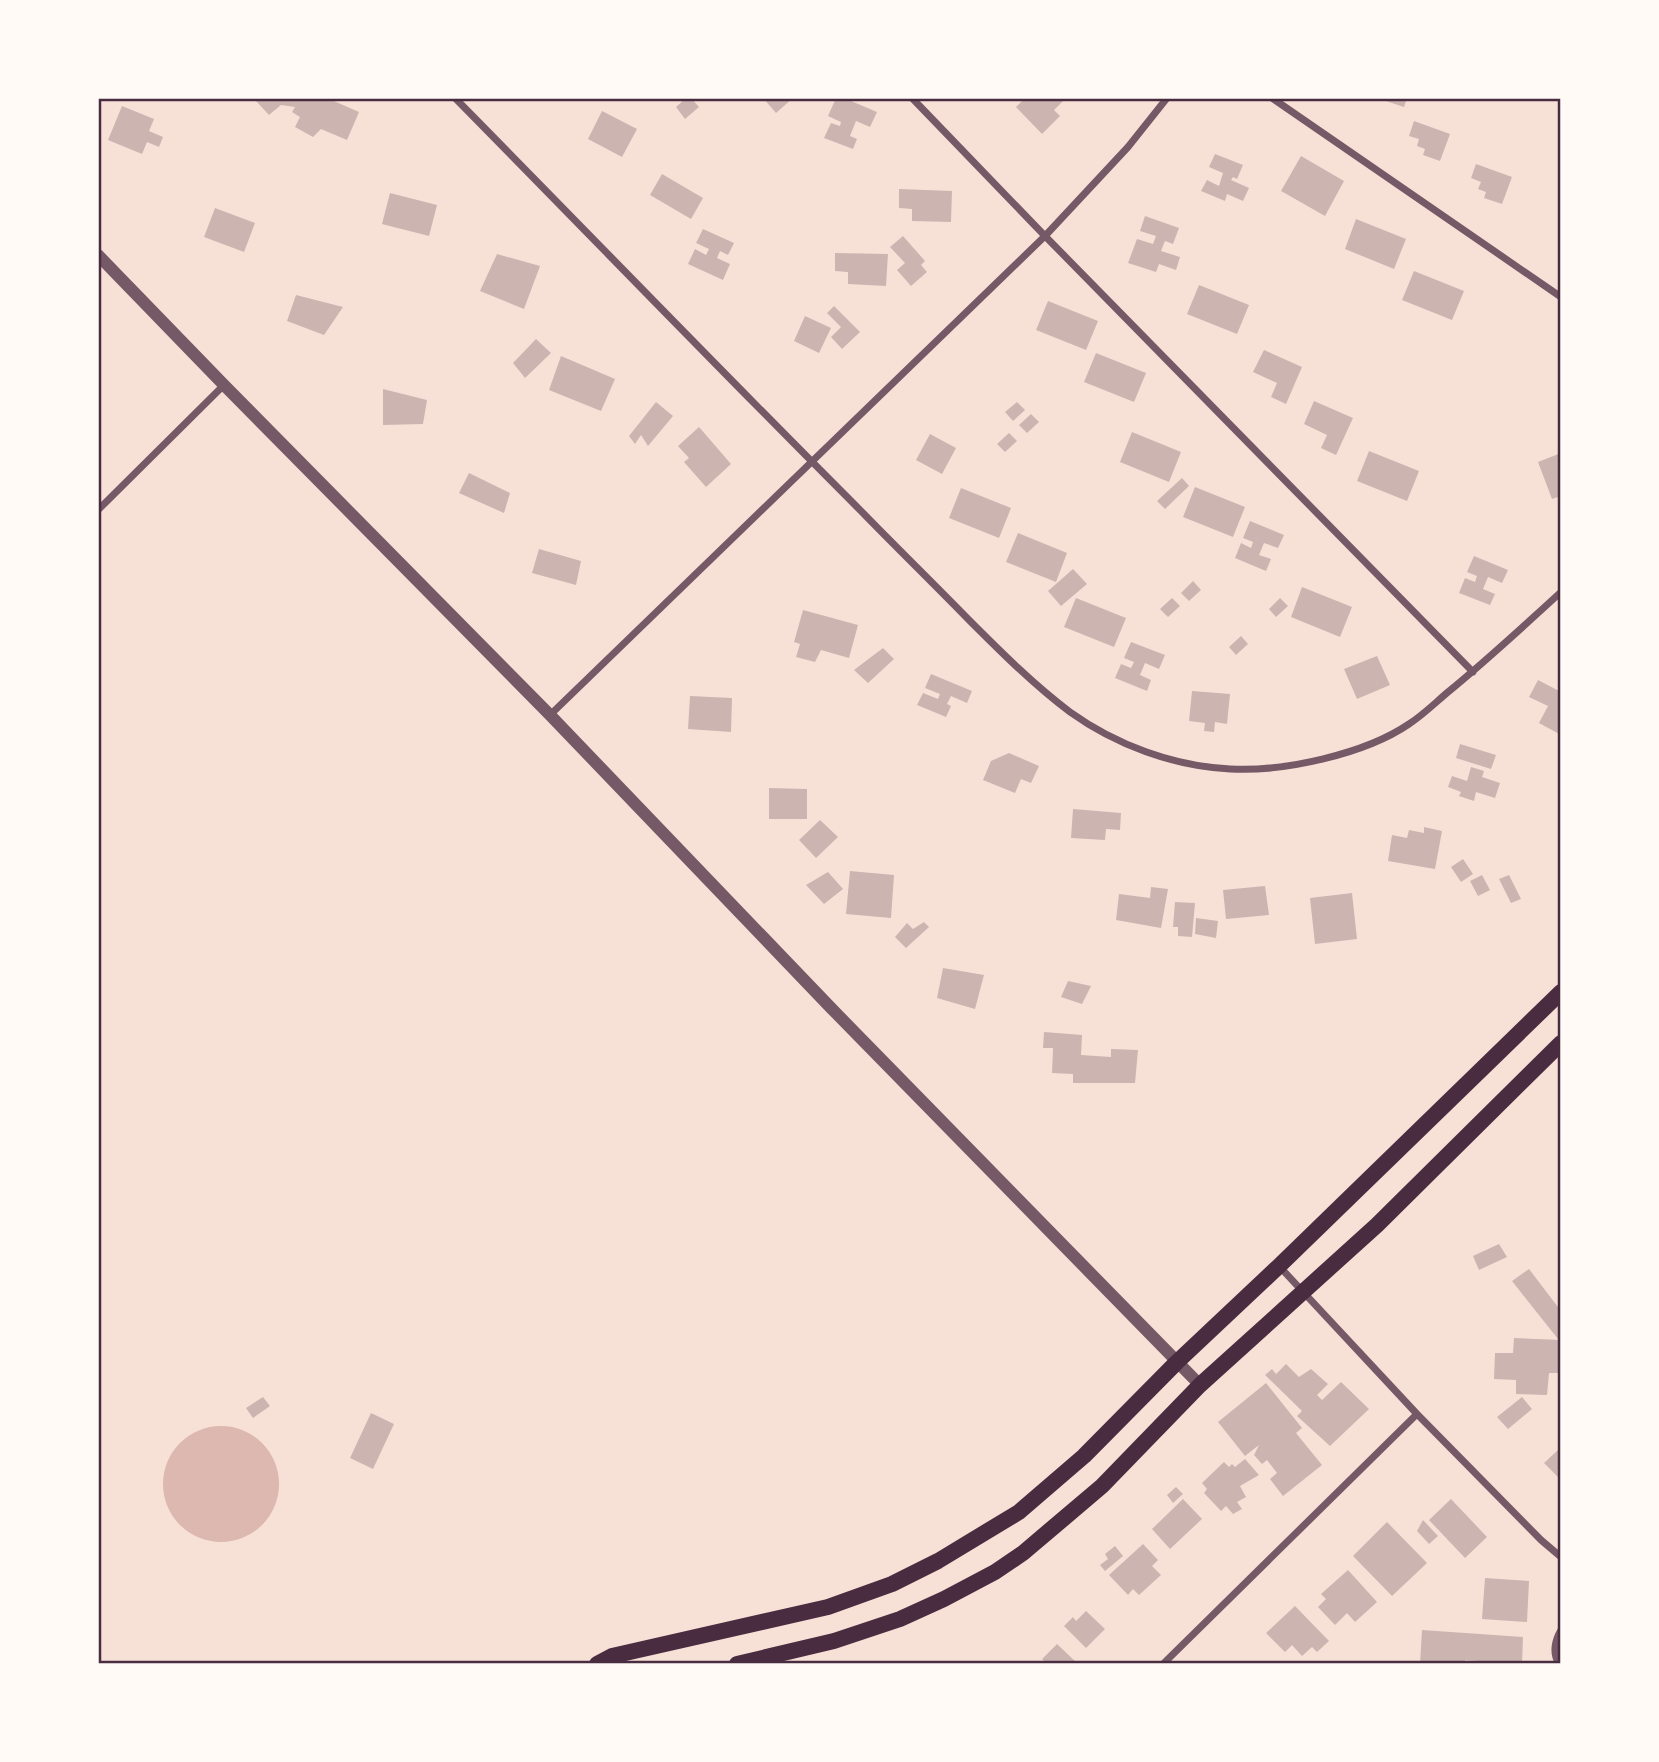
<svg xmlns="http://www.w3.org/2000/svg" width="1659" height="1762" font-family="Overpass,sans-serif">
  <rect width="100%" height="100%" fill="#f7e1d7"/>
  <path fill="#dcb8b0" d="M163 1484a58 58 0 1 1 116 0a58 58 0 1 1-116 0Z"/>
  <path fill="#ccb4b1" d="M259,98H327L359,112L347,140L321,129L313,137L295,127L300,117L292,112L295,107L281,105L269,115L256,101Z
    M686,98H691L699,107L685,119L676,107Z
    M763,98H793L776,113Z
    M836,98H844L877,112L870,127L856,121L850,136L857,139L853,149L824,138L831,123L840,126L841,122L828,116Z
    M1025,98H1066L1054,110L1060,116L1042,134L1016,107Z
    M1377,98H1407L1404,107Z
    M122,106L154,119L149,131L163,137L159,147L147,142L142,154L108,140Z
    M602,111L637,129L622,157L588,139Z
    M1414,121L1450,134L1440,161L1423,155L1425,149L1417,146L1419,139L1409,136Z
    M1215,154L1243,165L1237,179L1233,177L1231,180L1249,188L1243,201L1227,194L1225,201L1201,191L1207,180L1219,186L1223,173L1209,167Z
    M1301,156L1344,181L1325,216L1281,191Z
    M1476,164L1512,177L1502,204L1484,198L1486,192L1478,189L1481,182L1471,178Z
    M662,174L703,198L691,219L650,195Z
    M899,189L952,191L951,222L912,221V209L899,208Z
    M390,193L437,205L429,236L382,224Z
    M215,208L255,223L244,252L204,237Z
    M1145,216L1179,228L1173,244L1165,241L1161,251L1180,257L1176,270L1159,264L1156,272L1128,263L1137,239L1153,244L1156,236L1140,231Z
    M1356,219L1406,239L1394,269L1345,249Z
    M703,229L734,243L728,255L720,251L717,258L730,264L723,280L688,264L695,249L706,255L709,249L696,243Z
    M903,236L925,261L921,265L927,272L911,286L897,270L905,263L890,247Z
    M835,253L888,254L886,286L848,284V272L835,271Z
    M497,254L540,266L524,309L480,291Z
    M1414,271L1464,291L1452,320L1402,300Z
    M1199,285L1249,305L1237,334L1187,314Z
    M296,295L343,307L324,335L287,321Z
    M1048,301L1098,321L1086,350L1036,330Z
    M834,306L860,332L842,349L831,337L841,327L827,313Z
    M805,316L831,328L819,353L794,341Z
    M536,339L551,353L525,378L513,363Z
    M1264,350L1302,367L1286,404L1271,397L1277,383L1253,372Z
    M1096,353L1146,373L1134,402L1084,382Z
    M561,356L615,379L601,411L549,390Z
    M383,389L427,400L423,424L383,425Z
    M1314,401L1353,418L1336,455L1321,448L1327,435L1304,424Z
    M656,402L673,416L648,446L641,435L635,444L629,436Z
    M1017,402L1025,410L1013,421L1005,412Z
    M1031,414L1039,422L1027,433L1019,425Z
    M699,427L731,464L706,487L684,462L689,458L678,446Z
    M1132,432L1181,452L1169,482L1120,462Z
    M1009,433L1017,441L1005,452L997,444Z
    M930,434L956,448L942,474L916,460Z
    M1369,451L1419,471L1407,501L1357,481Z
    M1561,453V496L1552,499L1538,462Z
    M469,473L510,493L504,513L459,493Z
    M1182,478L1189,486L1165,509L1157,501Z
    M1195,487L1245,507L1233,537L1183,517Z
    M961,488L1011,508L999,538L949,518Z
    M1250,521L1284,535L1278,548L1264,543L1259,555L1271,559L1266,571L1235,558L1241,543L1251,548L1253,542L1243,538Z
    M1018,533L1067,553L1056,582L1006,562Z
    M539,549L581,561L576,585L532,573Z
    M1474,556L1508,570L1502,583L1488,577L1483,589L1495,594L1490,605L1459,593L1465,578L1475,582L1477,576L1467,572Z
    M1073,569L1087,584L1061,606L1048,591Z
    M1193,581L1201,590L1189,601L1181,593Z
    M1302,587L1352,607L1340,637L1291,617Z
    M1076,598L1126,618L1114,647L1064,627Z
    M1172,598L1180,606L1168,617L1160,609Z
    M1280,598L1288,606L1276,617L1269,609Z
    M803,610L858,625L849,658L821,650L815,662L796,657L800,644L794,642Z
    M1241,636L1248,644L1236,655L1229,647Z
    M1131,642L1165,655L1159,669L1145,663L1140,675L1151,680L1147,691L1115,678L1121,664L1131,668L1134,662L1124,658Z
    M883,648L894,659L868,683L854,670Z
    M1377,656L1390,685L1357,699L1344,669Z
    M931,674L972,691L967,703L951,696L947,704L951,706L946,717L917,705L923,693L938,699L940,694L925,688Z
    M1538,680L1561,692V735L1539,723L1548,706L1529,697Z
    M1192,691L1230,694L1227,724L1215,722L1214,732L1204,731L1205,723L1189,721Z
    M690,696L732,698L731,732L688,729Z
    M1460,744L1496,755L1491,769L1456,758Z
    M1009,753L1039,766L1031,783L1021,779L1015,793L983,780L991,761Z
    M1471,767L1484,771L1482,777L1500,783L1495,798L1476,792L1474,801L1459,796L1461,792L1448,787L1452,776L1467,781Z
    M769,788L807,789V819H769Z
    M1073,809L1121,813L1120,830L1106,829L1105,840L1071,838Z
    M820,820L838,837L816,858L799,840Z
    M1424,827L1442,831L1435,869L1388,861L1392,835L1407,838L1409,830L1424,833Z
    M1463,859L1473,874L1461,882L1451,867Z
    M850,871L894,875L891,918L846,914Z
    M828,872L843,889L824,904L806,885Z
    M1482,875L1490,890L1478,896L1470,881Z
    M1509,875L1521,899L1511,903L1499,879Z
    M1265,886L1269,915L1226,919L1223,890Z
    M1151,887L1168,889L1161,928L1116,920L1119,894L1150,898Z
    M1352,893L1357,939L1315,944L1310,898Z
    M1175,902L1195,903L1192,937L1178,936V927H1173Z
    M1196,918L1218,921L1216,938L1195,934Z
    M924,922L929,927L906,948L895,937L907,923L913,929Z
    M943,968L984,975L975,1009L937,998Z
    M1068,981L1091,986L1082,1004L1061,997Z
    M1044,1032L1082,1035L1081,1055L1111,1057V1049L1138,1050L1135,1083H1073V1074L1052,1073L1053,1048H1043Z
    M1499,1244L1507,1257L1479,1270L1473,1256Z
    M1529,1269L1561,1311V1336L1558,1339L1512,1281Z
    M1514,1338L1561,1340V1373H1549L1547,1395L1516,1394V1380L1494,1379L1495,1353H1513Z
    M1286,1364L1299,1377L1311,1369L1328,1384L1317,1395L1322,1400L1341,1382L1369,1409L1330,1446L1297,1416L1302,1411L1265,1375L1272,1369L1276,1374Z
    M1266,1383L1302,1428L1296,1433L1322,1465L1283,1496L1270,1479L1277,1473L1267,1460L1262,1464L1254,1455L1259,1445L1245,1456L1218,1422Z
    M263,1397L270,1406L253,1418L246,1408Z
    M1522,1397L1532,1409L1508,1429L1497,1417Z
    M371,1413L394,1424L373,1469L350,1458Z
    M1558,1450L1561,1453V1480L1544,1463Z
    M1245,1459L1259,1475L1240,1486L1246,1497L1237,1502L1242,1509L1233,1514L1226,1506L1221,1511L1204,1493L1207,1489L1202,1483L1224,1462L1229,1467L1232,1464L1235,1467Z
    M1176,1487L1183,1494L1173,1503L1167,1495Z
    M1183,1499L1202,1519L1170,1549L1152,1529Z
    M1451,1499L1487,1537L1465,1558L1429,1520Z
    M1423,1520L1438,1536L1429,1544L1417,1531Z
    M1387,1522L1427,1563L1392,1596L1353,1556Z
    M1143,1544L1158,1560L1152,1566L1161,1575L1139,1595L1133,1589L1128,1595L1109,1575Z
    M1115,1546L1123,1556L1105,1571L1100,1565L1108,1559L1105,1554Z
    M1348,1570L1377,1602L1355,1622L1347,1613L1335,1625L1318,1607L1326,1599L1321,1594Z
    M1485,1578L1529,1581L1527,1622L1482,1619Z
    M1295,1606L1329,1641L1317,1652L1312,1647L1302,1656L1292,1645L1285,1652L1266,1633Z
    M1086,1611L1105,1629L1086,1648L1064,1626L1073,1617L1076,1621Z
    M1422,1630L1523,1637L1522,1664L1465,1660V1664H1420Z
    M1057,1644L1078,1664H1048L1042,1659Z"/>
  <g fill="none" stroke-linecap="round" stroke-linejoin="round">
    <path stroke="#755966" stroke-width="7" d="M455,98C591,236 726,376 863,513C898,549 934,584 969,620C1001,652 1034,685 1070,712C1116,745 1173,766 1230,769C1284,772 1365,754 1409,724C1423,715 1435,703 1448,692C1487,660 1524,626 1561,592
      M912,98L1045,236L1473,672
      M1272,98L1561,297
      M98,510L224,385
      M550,715L1045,236L1128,147L1167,98
      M1279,1266L1417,1414L1541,1540L1561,1557
      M1163,1664L1417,1414
      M1559,1664C1552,1653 1555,1640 1561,1630"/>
    <path stroke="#755966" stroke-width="12" d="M98,255L224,385L550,715L832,1009L1200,1385"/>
    <path stroke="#4a2c40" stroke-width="16" d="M597,1664L612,1656L828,1607L892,1584L938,1561L1019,1512L1084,1456L1177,1362L1279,1266L1561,992
      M737,1664L834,1641L900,1619L944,1599L995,1572L1023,1553L1102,1486L1200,1385L1377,1225L1561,1043"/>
  </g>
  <rect width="1659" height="1762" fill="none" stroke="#fffaf5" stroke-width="200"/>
  <rect x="100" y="100" width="1459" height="1562" fill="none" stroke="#4a2c40" stroke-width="2.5"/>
</svg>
